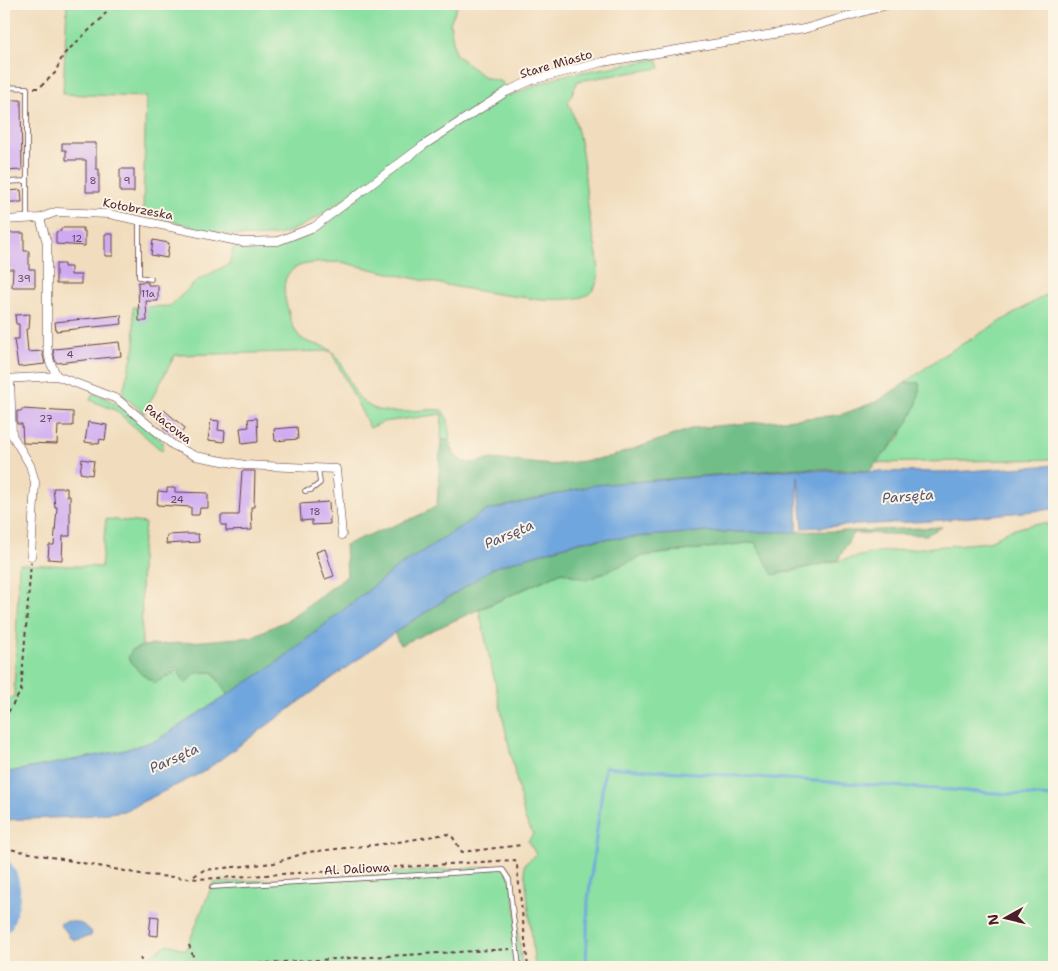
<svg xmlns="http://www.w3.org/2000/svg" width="1058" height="971" font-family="'Shantell Sans',sans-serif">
  <rect width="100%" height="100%" fill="#fcf5e5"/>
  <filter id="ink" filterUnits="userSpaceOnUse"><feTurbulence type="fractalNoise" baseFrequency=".02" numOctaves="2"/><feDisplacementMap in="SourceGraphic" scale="10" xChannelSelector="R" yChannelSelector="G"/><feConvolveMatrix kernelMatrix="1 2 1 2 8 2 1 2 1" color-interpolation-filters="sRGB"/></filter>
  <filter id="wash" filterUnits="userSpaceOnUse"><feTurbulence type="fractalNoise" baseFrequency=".0096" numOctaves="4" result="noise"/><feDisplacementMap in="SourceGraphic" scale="20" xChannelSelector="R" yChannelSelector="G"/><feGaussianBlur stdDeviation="1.12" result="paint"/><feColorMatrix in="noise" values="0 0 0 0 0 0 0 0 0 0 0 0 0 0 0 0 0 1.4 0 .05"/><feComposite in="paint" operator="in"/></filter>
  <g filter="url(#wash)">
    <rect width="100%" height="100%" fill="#f1ddbd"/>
    <path fill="#8ce0a2" stroke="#6b8066" d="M67,4H458L450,23L455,54L484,77L502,82L509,96L560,76L657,59L660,68L578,81L568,102C586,144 583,176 590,220C592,239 608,278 590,293C563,316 381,271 341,262C308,263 276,260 286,303C290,316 291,328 301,338C309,345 324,344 332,351C348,367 349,396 371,407C391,417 420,408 442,410L448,420L450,441L441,439L442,414L383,422L370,428L331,351L175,355L144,413L122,395L135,345L133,307L170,306L198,280L229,264L234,247C250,248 269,249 284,245C311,238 337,213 360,197L354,192C333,206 310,225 285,233C243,245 185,224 143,213L146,97L63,94Z
      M1054,290V459L876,463L900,437L919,383H905L942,356Z
      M93,393C122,402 141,424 163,442L162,451L115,410L90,400Z
      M106,519L145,523L141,558L142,646L132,650C161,663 180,674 213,672L228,696L157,740L121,751L4,773V701L14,697L19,564L101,567Z
      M1034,524H1054V967H535L524,865L536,854L528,841L533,834L525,819L479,610L562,572L587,580L643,556L756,542L773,575L878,552L989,542L1007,531Z
      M505,866L510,870L512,878L522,967H132L146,963L148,957L168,944L186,950L213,883Z"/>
    <path fill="#71be88" stroke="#5e6e5a" d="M905,383H919C924,412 887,451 869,471L798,468L595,485L485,511L395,569L274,665L228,696L213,672L196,673L185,684L178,671L155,683L140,673L128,658L132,650L142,646L251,637L290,619L347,576L345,545C375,531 408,523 437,506L441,439L450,441L455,456L463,462L474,463L492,459L552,465L607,458L694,428L840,415L878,401Z
      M942,527L926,535L853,533L838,560L773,575L755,542L643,556L587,580L562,572L400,645L394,633L495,567L582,541L700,532L859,531Z"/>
    <path fill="#70a6de" stroke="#5d6284" d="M1054,465V509L931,521L803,528L798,476L797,532H700L582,541L495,567L394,633L203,772L124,811L75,817L4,820V773L121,751L157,740L274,665L395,569L485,511L595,485L798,469L834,471L953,472Z
      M69,921C79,922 85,925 92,932L91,936L75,940L69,937L67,932L60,926L61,923Z"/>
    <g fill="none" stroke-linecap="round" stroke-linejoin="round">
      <path stroke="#70a6de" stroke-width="3" d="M586,967L588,901L605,767L1054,797"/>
      <path stroke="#70a6de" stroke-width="18" d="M4,869C16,887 11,904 4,923"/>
    </g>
    <g id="blocks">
      <path fill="#ceaaf2" d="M4,100H21L22,170L4,171Z
        M62,143H96V169H99V192H86V160H66V150H62Z
        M120,169H134V192H120Z
        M21,190L22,202H4V191Z
        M61,228H83V231H85V246L56,244V232L61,231Z
        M4,233H24V251H29V269H35V287H12L13,269H7Z
        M105,234H113V256H105Z
        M153,240L169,243L167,258L151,255Z
        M56,264H64V267H71V275H81V284H56Z
        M138,282H148V285H158V301H146L147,321H139Z
        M30,314L29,329H26L28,352L42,351L45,364L18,367L14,339H19V324H16L15,315Z
        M121,315L122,324L56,331L55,322Z
        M119,342L121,356L57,363L55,360L53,350L55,349Z
        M22,409L73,412V426H58L57,444L23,443L22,424H17V411H22Z
        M164,410L185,428L178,437L163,428L165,426L156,419Z
        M257,418L258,442L242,444L240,428L249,427L248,419Z
        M211,420L219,421L218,430L225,431L224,442L208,440Z
        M88,422L107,425L105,440L100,439L99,444L85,442Z
        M297,427L298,439L275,441L274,429Z
        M82,459L94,461L92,475L80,473Z
        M242,471H255L254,507H251L252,530L226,531V525H221V515H239Z
        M53,488H67V496H70V536H63L62,560L48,559L49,545H54L57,507H55Z
        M167,488H175V492L208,493V508H200L199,515H191V507L157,505L158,491L167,492Z
        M329,502L330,524L312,525V520L301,521L300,504Z
        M187,534H198L199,542L166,544L167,535Z
        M325,549L334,576L325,579L316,552Z
        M151,916L159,917L158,936L149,935Z"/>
    </g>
  </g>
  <g filter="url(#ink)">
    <use href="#blocks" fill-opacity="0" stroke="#633c41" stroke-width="1"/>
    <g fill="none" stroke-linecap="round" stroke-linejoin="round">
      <defs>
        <path id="service" d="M4,87L27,88V181
          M4,182L27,181V220
          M139,219V277L151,279
          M305,491L311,490L320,483L318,468
          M212,887L503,870L509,879L519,967"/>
        <path id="minor" d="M40,218L47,243V346L50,362L57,376L117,399L173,445L195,456L245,465L336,469L342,535
          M4,220L40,218L56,212L109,214L242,242L278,241L314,227L424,145L506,92L532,80L603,62L804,29L890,4
          M4,379L57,376
          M10,379L12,435L30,465L35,482L31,556"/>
      </defs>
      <use href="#service" stroke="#633c41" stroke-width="5.5"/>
      <use href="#minor" stroke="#633c41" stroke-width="9"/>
      <path stroke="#633c41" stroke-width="2" stroke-dasharray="4 4" stroke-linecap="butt" d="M34,88H39L55,73L63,55L103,17L111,4
        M4,719L21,691L31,563
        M4,848L146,875L199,879L515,860L517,866L528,967
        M194,876L204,870L274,863L308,852L392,843L446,834L452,836L462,852L522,845
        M189,945L193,956L194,967
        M140,957L143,967
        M195,967L510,949"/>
      <use href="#service" stroke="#fff" stroke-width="4"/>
      <use href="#minor" stroke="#fff" stroke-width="8"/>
    </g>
  </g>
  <g text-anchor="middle" stroke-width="4" stroke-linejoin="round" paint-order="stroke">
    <g font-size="10" fill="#6b425d">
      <text x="93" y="184">8</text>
      <text x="127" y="184">9</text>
      <text x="77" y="242">12</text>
      <text x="24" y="282">39</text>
      <text x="148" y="297">11a</text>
      <text x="70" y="358">4</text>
      <text x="46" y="422">27</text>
      <text x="177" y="503">24</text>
      <text x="315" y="515">18</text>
    </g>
    <g font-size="12" fill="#4a1f2b" stroke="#fcf5e5">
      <text transform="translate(556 64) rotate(-16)" y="4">Stare Miasto</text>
      <text transform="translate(138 209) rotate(11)" y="4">Kołobrzeska</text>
      <text transform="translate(168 424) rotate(38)" y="4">Pałacowa</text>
      <text transform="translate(357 869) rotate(-3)" y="4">Al. Daliowa</text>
    </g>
    <g font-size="14" font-style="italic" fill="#595573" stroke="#fcf5e5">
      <text transform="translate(908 496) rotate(-4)" y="5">Parsęta</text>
      <text transform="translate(509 534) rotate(-23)" y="5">Parsęta</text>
      <text transform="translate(174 758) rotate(-24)" y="5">Parsęta</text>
    </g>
  </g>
  <rect width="1058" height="971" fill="none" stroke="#fcf5e5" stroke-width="20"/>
  <g transform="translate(1006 918) rotate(262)" stroke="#fcf5e5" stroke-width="4" paint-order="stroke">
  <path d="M0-4L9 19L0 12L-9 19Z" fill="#4a1f2b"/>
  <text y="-8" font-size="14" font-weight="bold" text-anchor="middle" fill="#4a1f2b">N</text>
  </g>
</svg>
